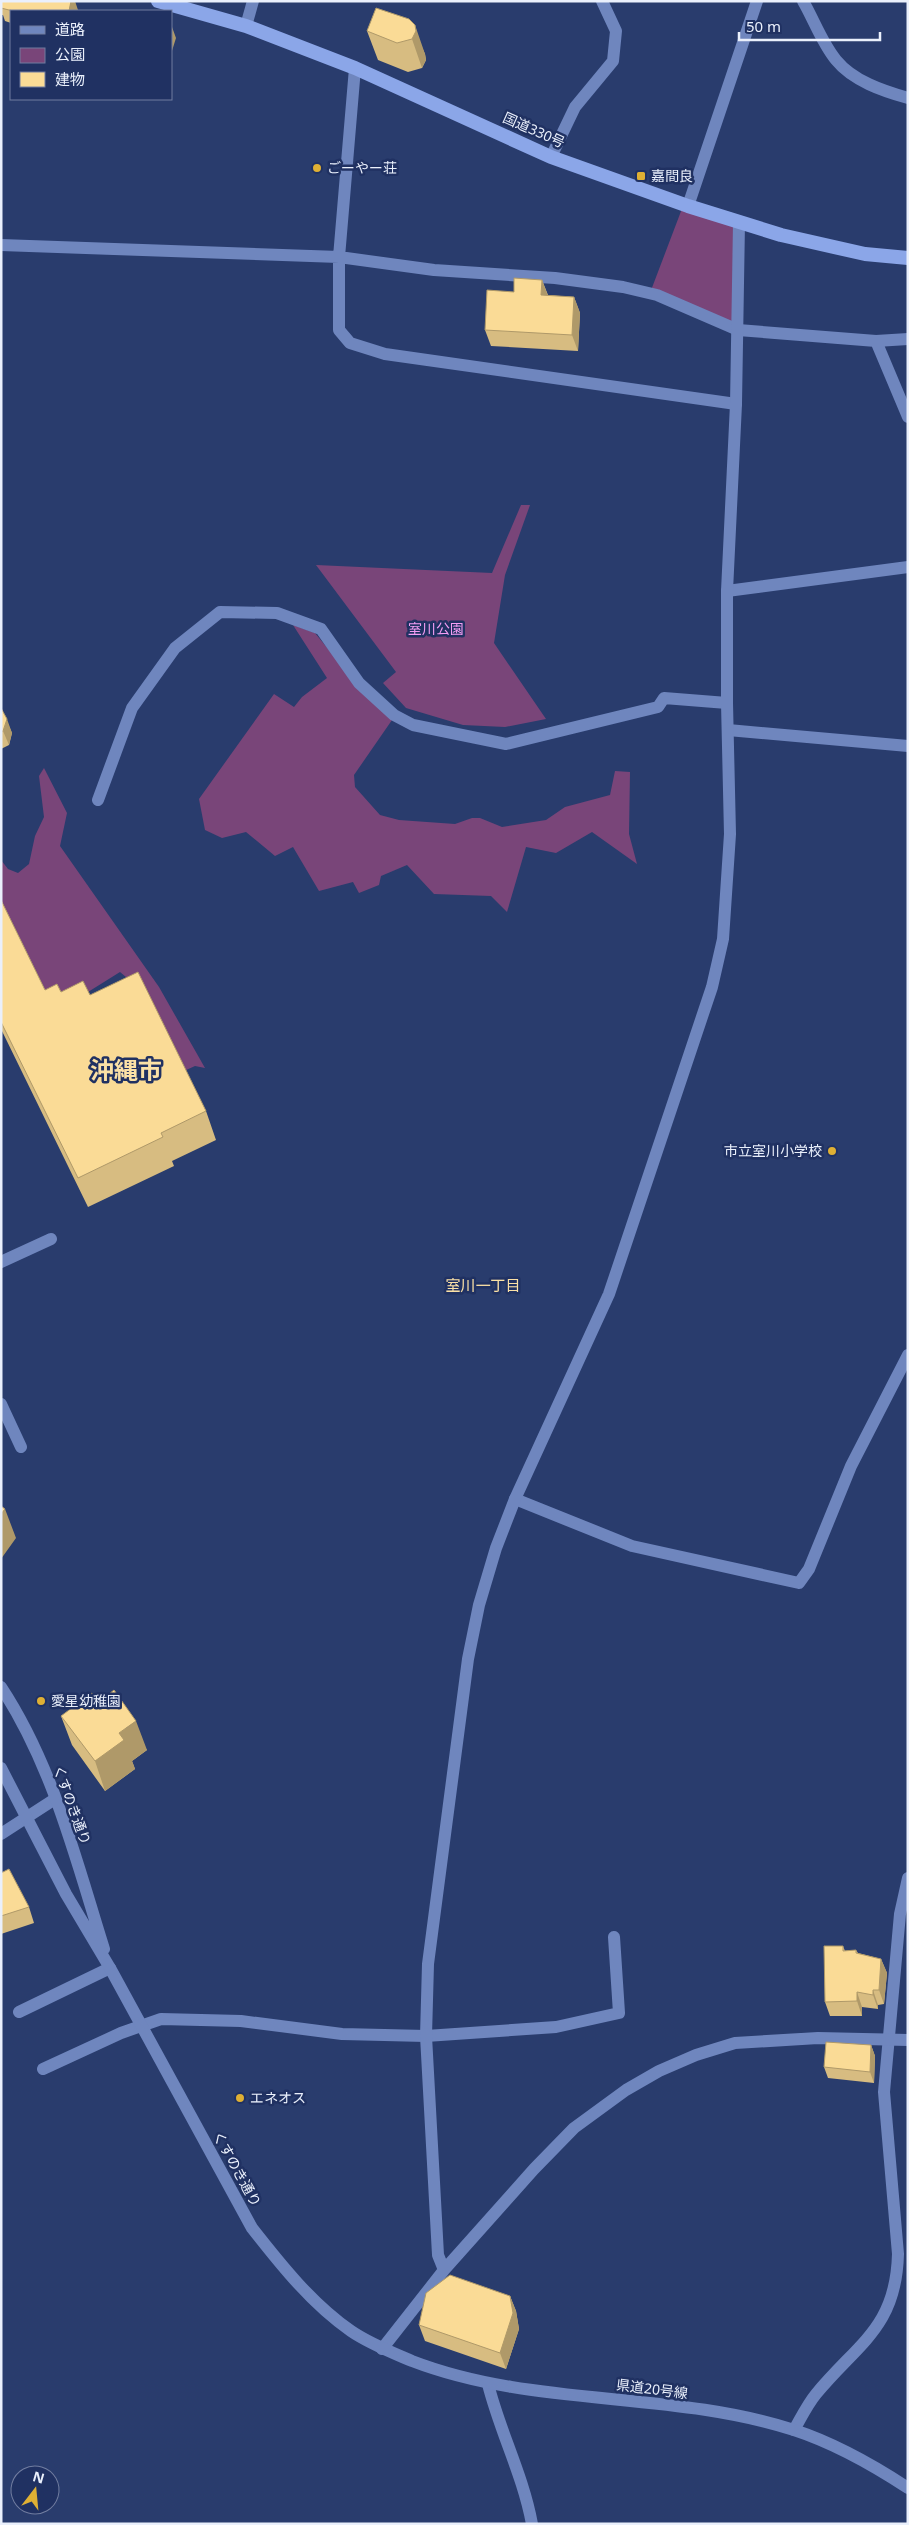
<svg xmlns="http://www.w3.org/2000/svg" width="909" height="2525" font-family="'Noto Sans','Noto Sans JP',sans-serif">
  <rect width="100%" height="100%" fill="#293c6d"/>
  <path fill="#794579" d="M683,206L738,224V330L650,293Z
    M521,505H530L505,575L494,643L546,719L505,727L463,725L406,708L383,683L396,672L316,565L492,573Z
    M293,625L315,633L365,694L392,720L354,775L355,787L380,815L399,820L455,824L472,818H480L502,827L546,820L565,807L610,795L615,771L630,772L629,834L637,864L592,832L556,853L526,847L507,912L491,896L434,894L407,865L381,876L379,885L359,893L353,882L319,891L293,847L275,856L246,832L222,838L205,830L199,799L274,694L294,707L302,697L327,678Z
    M44,768L67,813L60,846L159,987L205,1068L195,1066L184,1071L144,992L120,972L56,1012L9,918L1,921V860L8,869L18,873L29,864L35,836L44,817L39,776Z"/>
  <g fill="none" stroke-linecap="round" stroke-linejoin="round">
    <path stroke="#6f86be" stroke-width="12" d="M803,1C814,20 822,43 836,60C853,81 883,91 908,98
      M246,26L253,1
      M355,68L339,257V330L350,343L385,354L736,404
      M551,157L575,107L613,61L616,31L602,1
      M1,245L339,257L434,270L555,278L623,287L657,295L738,330L876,341L908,339
      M876,341L908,417
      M727,591L908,567
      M728,730L908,746
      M98,800L132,708L175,648L220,612L277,613L321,629L359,683L394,715L413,725L506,744L658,707L664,698L727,703
      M1,1262L51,1239
      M1,1404L21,1447
      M515,1499L632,1546L799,1583L809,1569L851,1466L908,1355
      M19,2012L110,1968
      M43,2069L121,2033L161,2019L241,2021L342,2034L426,2036L556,2027L619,2013L614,1937
      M794,2430C801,2418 807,2405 816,2394C858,2343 896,2328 898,2254L884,2092L900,1914L908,1878"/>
    <path stroke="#6f86be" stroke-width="12" d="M688,206L757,1
      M1,1834L55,1799
      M444,2270L438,2255L426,2036L428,1964L468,1659L479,1605L496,1548L515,1499L609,1294L712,987L723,939L730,834L727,703V591L736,404L739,223
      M382,2349L444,2270L534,2169L574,2128L626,2090L659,2071L696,2055L735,2043L818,2038L908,2040
      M488,2384C500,2432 523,2475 532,2524"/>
    <path stroke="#6f86be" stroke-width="12" d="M1,1687C53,1766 76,1860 104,1949
      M1,1768L66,1894L110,1968L252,2228C281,2265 312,2304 351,2331C370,2344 391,2352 412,2361C534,2408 670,2390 794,2430C834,2443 873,2465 908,2488"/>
    <path stroke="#8ba6e8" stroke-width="14" d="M158,1L246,26L355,68L551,157L688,206L781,235L865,254L908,258"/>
  </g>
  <path fill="#d7bc81" d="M1,1L78,10L77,11H11V23L5,21L3,15H1Z
    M409,19L425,54L426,60L422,68L408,72L378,60L367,31Z
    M542,280L548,295L574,297L580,313L578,351L491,346L485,330L514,292Z
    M1,708L12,733L9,745L1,749Z
    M1,900L45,990L90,995L206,1111L216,1140L172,1161L174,1166L88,1207L1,1029Z
    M99,1702L147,1750L132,1761L135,1769L105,1791L72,1745L61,1716Z
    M1,1873L29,1907L34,1923L1,1934Z
    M843,1946L845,1951L856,1950L858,1953L881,1959L887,1973L884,2004L878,2005V2009L862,2007V2016H830L825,2002Z
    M871,2045L875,2056L874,2083L828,2078L824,2067Z
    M510,2296L516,2311L519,2329L506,2369L425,2341L419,2325Z"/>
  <path fill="#af9969" d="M71,1H75L78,10L77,11H69Z
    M415,25L425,54L426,60L422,68L412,39Z
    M172,27L176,38L171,54V30Z
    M542,280L548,296L541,295Z
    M574,297L580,313L578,351L572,335Z
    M7,719L12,733L9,745L3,731Z
    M5,1509L16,1538L1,1559V1514Z
    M136,1721L147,1750L132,1761L135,1769L105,1791L95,1761L119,1733Z
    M881,1959L887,1973L884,2004L879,1990Z
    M873,1990L878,2005V2009L873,1995Z
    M857,1992L862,2007V2016L857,2001Z
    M871,2045L875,2056L874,2083L870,2072Z
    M510,2296L516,2311L519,2329L506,2369L500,2353Z"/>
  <path fill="#fadb96" stroke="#af9969" d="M1,1H71L69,11H13L1,8Z
    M376,8L409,19L415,25L416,31L412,39L397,43L367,31Z
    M514,278L542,280L541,295L574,297L572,335L485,330L487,290L514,292Z
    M1,708L7,719L3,731L1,732Z
    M1,900L45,990L57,984L61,992L83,981L90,995L138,972L206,1111L161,1133L163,1137L78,1178L1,1022Z
    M1,1506L5,1509L1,1514Z
    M114,1690L136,1721L119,1733L124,1740L95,1761L61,1716L92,1693L99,1702Z
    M9,1869L29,1907L1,1916V1873Z
    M824,1946H843V1951L856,1950V1953L881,1959L879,1990H873V1995L857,1992V2001L825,2002Z
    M826,2042L871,2045L870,2072L824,2067Z
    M450,2275L510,2296L513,2313L500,2353L419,2325L426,2293Z"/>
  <g fill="#dfb034" stroke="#203162" stroke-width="2">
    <circle cx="317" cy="168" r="5"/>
    <rect x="636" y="171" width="10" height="10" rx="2.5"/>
    <circle cx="832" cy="1151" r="5"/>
    <circle cx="41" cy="1701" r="5"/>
    <circle cx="240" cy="2098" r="5"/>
  </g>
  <g text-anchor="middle" stroke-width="5" stroke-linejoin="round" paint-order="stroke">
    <g font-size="14" fill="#eaf0fc" stroke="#203162">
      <text transform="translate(534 130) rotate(24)" y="5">国道330号</text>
      <text transform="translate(72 1805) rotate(70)" y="5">くすのき通り</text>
      <text transform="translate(237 2169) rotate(61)" y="5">くすのき通り</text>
      <text transform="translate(652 2389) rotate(7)" y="5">県道20号線</text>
    </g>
    <g font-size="14" fill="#eaf0fc" stroke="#203162" text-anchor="start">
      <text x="327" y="173">ごーやー荘</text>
      <text x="651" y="181">嘉間良</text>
      <text x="822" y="1156" text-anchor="end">市立室川小学校</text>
      <text x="51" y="1706">愛星幼稚園</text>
      <text x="250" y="2103">エネオス</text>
    </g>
    <g font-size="14" fill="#f49ef4" stroke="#203162">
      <text x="436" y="634">室川公園</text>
    </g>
    <g font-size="15" fill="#fbe1a6" stroke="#203162">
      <text x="483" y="1291">室川一丁目</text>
    </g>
    <g font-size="24" font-weight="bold" fill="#fbe1a6" stroke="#203162">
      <text x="126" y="1079">沖縄市</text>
    </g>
  </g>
  <rect width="909" height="2525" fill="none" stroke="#eaf0fc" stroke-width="5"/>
  <rect x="10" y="10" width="162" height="90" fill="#203162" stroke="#717da0"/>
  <rect x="20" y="26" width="25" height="8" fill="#6f86be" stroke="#717da0"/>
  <text x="55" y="35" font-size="15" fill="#eaf0fc">道路</text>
  <rect x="20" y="48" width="25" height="15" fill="#794579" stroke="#717da0"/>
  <text x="55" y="60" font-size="15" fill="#eaf0fc">公園</text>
  <rect x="20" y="72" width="25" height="15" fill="#fadb96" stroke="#717da0"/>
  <text x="55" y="85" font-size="15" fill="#eaf0fc">建物</text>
  <g transform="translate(35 2490) rotate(16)"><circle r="24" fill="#203162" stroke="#717da0"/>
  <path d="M0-4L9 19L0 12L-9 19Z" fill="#dfb034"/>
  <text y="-8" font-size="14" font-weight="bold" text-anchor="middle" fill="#eaf0fc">N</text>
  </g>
  <path d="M739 32v8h141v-8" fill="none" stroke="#eaf0fc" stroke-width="2.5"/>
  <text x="746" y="32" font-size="15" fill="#eaf0fc" stroke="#203162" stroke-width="4" paint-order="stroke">50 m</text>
</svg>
